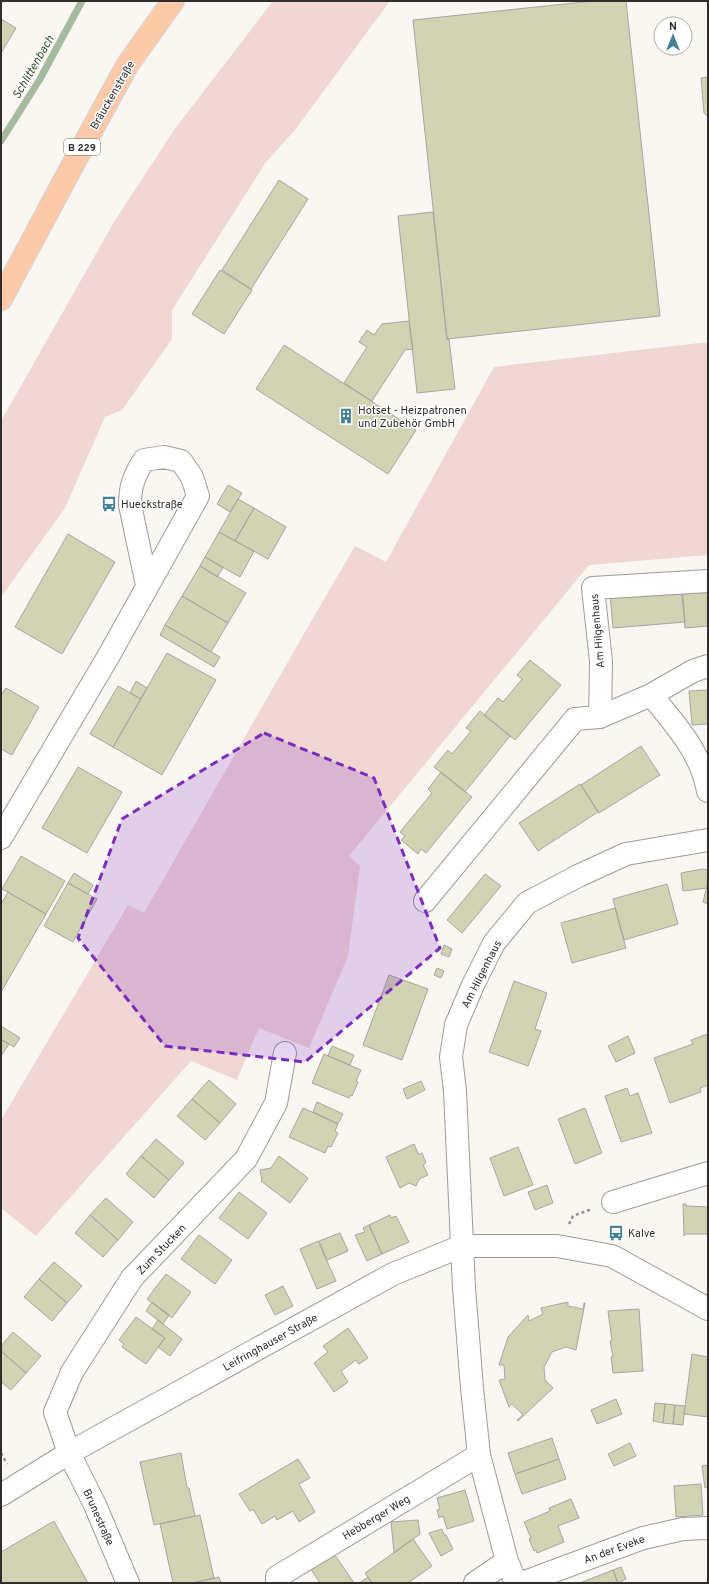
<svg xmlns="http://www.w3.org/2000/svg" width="709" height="1584" font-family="Overpass,sans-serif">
  <rect width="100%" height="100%" fill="#faf7f3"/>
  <path fill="#f0d7d4" d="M273,1H390L295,130L266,162L172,310V339L122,410L105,417L65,508L1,597V421L114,222L174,130Z
    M708,342V555L589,565L349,856L360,866L348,956L309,1048L259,1028L237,1080L191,1061L36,1236L1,1208V1120L128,905L144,913L313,618L355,546L386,562L494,367Z"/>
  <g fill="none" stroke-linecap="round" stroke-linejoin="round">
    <path stroke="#a6ba9e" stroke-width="7" d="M1,141L40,79L82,1"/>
  </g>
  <path fill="#d2d3b3" stroke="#a6a6a2" d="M593,1H626L660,316L447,339L413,20Z
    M1,19L16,28L1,53Z
    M708,77V117L704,113L701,78Z
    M279,180L308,199L251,289L222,270Z
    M433,212L447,339H449L455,389L417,393L398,216Z
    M220,270L252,290L224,334L192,314Z
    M409,321L413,349L405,350L372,401L344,383L367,347L359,342L367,330L374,335L382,324Z
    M284,345L416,430L388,474L256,389Z
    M228,485L242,493L230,512L217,504Z
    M238,499L254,508L235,541L219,532Z
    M254,508L286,527L268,559L235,541Z
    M219,532L254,551L240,577L205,557Z
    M68,534L115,562L62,654L15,627Z
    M205,557L223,568L217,577L200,566Z
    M200,566L246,593L228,623L182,596Z
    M682,588L685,622L613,628L610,595Z
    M708,592V626L685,628L682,594Z
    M182,596L228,623L211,652L165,625Z
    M165,625L220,657L214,667L160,635Z
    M167,653L216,680L162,775L113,747Z
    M530,660L561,685L515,740L484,715L498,698L503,702L522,679L517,675Z
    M136,681L147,688L141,699L130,693Z
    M118,686L141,699L113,747L90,734Z
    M6,688L39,707L12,755L1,749V695Z
    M708,690V724L692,725L689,691Z
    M480,711L510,736L465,792L434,767L448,750L452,754L471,731L466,728Z
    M641,746L660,775L599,813L581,785Z
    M78,767L122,792L87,853L42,828Z
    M441,772L472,797L426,853L421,849L418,854L401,840L405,836L400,832L432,793L428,789Z
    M580,784L598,812L538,851L519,823Z
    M21,856L65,881L46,914L2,889Z
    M702,869L708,870L707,888L683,891L681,873Z
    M74,873L93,885L88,894L68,883Z
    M485,874L501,886L462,933L447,920Z
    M708,882V904L703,902Z
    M68,883L97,899L73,942L44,926Z
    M667,884L678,924L624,940L613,899Z
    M8,892L46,914L1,992V904Z
    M615,908L626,948L572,963L561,923Z
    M444,945L452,949L449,957L441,954Z
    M437,968L444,971L441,978L434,975Z
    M389,975L428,989L402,1060L363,1045Z
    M514,981L547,993L535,1029L541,1031L528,1066L489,1052Z
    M1,1026L20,1038L14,1047L1,1039Z
    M708,1034V1085L700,1088L701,1092L670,1103L654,1058L693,1044L691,1040Z
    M628,1036L635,1053L616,1062L608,1046Z
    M1,1040L9,1044L1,1056Z
    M332,1046L354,1055L350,1065L328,1056Z
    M324,1054L361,1070L356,1081L358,1082L352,1096L350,1095L349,1098L312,1083Z
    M209,1080L236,1104L220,1123L192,1099Z
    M421,1081L425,1090L407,1099L403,1089Z
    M627,1088L630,1096L638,1093L652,1133L621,1142L605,1096Z
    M192,1099L220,1123L205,1140L177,1116Z
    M317,1102L343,1114L338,1124L313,1112Z
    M303,1108L338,1124L335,1131L338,1133L331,1147L328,1146L325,1153L289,1137Z
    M585,1108L602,1153L575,1164L558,1119Z
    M156,1139L184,1163L169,1180L141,1156Z
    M414,1144L419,1155L422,1153L426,1163L423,1165L428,1175L419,1179L416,1186L409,1183L400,1188L386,1157Z
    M518,1147L533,1185L504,1196L490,1158Z
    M141,1156L169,1180L154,1198L126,1174Z
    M279,1156L308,1178L290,1203L261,1181L262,1180L260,1170L271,1168Z
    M547,1185L553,1203L535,1210L528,1192Z
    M239,1192L267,1213L248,1239L219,1218Z
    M106,1198L133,1222L118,1240L90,1215Z
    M683,1204H686V1206L708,1207V1234H685L684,1236Z
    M90,1215L118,1240L103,1257L75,1233Z
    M390,1215L391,1218L396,1216L409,1242L382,1254L369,1225Z
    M369,1225L382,1254L367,1261L355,1235L365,1232L363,1228Z
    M340,1233L348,1251L327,1260L319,1241Z
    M199,1235L232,1260L215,1284L181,1259Z
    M318,1241L336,1281L317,1289L300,1249Z
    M54,1262L82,1286L67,1303L39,1279Z
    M166,1274L191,1292L172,1318L147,1299Z
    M39,1279L67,1303L52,1321L24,1297Z
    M283,1286L293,1306L275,1315L265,1295Z
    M152,1302L169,1315L163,1324L146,1311Z
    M568,1302V1306L583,1309L584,1303H585L576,1350L566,1347L552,1352L544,1367L545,1380L553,1388L518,1421L517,1420L523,1415L512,1404L509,1407L499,1380L505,1379L504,1365H499L508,1337L528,1315L529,1321L543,1314L541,1308Z
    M639,1309L643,1371L613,1373L611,1357H613L610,1341H612L608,1311Z
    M136,1317L165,1338L146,1364L122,1347L124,1344L119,1340Z
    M158,1320L182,1339L170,1356L158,1347L165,1338L152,1329Z
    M348,1328L368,1358L359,1364L356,1360L341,1371L348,1382L334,1392L314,1363L328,1352L323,1346Z
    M13,1332L41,1356L26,1373L1,1351V1346Z
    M1,1351L26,1373L11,1390L1,1382Z
    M692,1354L708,1357V1417L684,1414Z
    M616,1399L622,1414L597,1424L591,1410Z
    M655,1403L665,1404L663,1423L653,1421Z
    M665,1404L675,1405L673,1424L663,1423Z
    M675,1405L685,1406L683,1425L673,1424Z
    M552,1438L559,1459L515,1474L508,1453Z
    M630,1443L636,1456L614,1466L608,1454Z
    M181,1453L187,1488H189L195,1516L154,1525L140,1462Z
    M298,1459L310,1478L299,1484L315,1512L299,1522L293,1511L277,1520L275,1516L262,1524L253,1509L250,1511L239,1494Z
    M559,1459L566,1479L522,1494L515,1474Z
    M708,1465V1487L705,1488L702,1466Z
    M701,1484L703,1515L676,1517L674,1486Z
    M465,1490L474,1521L447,1529L443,1516L439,1518L437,1510L440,1509L437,1498Z
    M571,1499L579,1518L558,1526L564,1542L537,1553L536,1550L534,1551L529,1539L531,1538L524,1522L550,1511L549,1508Z
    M200,1515L214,1578L193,1583H173L160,1524Z
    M418,1520L420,1534L394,1553L391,1522Z
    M54,1521L88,1583H1V1552Z
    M442,1529L444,1535H446L453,1549L441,1556L429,1533Z
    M413,1539L432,1566L408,1583H372L365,1573Z
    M333,1552L354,1583H320L310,1568Z
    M621,1567L626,1579L618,1583L613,1570Z
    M613,1570L618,1583H580Z
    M219,1577L221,1583H193L214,1578Z
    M368,1577L372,1583H359Z"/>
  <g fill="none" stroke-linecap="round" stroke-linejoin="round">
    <defs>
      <path id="minor" d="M651,695L693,671L708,666
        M600,717L601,661L593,588L708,581
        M1,838L108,657L198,496L192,477L181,461L164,457L144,460C134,476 130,486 130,505L147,585
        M425,901L575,719L600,717L651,695C675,724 701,752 708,791
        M613,1202L708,1173
        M1,1495L69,1453L393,1274L462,1246H557L612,1256L708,1309
        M128,1583L95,1505L69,1453L55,1412L72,1372L132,1278L246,1159L276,1103L285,1053
        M277,1583V1577L479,1455
        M475,1583L507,1561
        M516,1583L507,1561L479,1455L472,1388L464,1288L455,1091L451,1057L456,1025L473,985L494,943L527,903L578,876L626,854L708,840
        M522,1583L643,1538L683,1529L708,1528"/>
      <path id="major" d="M1,299L77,157L128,64L173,1"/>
    </defs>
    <use href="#minor" stroke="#9d9b97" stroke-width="24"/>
    <use href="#major" stroke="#d5d5d5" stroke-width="24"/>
    <path stroke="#918f8d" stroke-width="2.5" stroke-dasharray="3 3" stroke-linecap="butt" d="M569,1224L573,1216L592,1209
      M1,1453L7,1464"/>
    <use href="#minor" stroke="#fff" stroke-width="22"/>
    <use href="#major" stroke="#fccaa9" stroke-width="22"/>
  </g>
  <path fill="#7b2cbf" fill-opacity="0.2" stroke="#7b2cbf" stroke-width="3" stroke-dasharray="8 5" stroke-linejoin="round" d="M264,733L374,778L440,948L305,1062L165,1046L78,938L122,819Z"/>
  <defs>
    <symbol id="building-bare" viewBox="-9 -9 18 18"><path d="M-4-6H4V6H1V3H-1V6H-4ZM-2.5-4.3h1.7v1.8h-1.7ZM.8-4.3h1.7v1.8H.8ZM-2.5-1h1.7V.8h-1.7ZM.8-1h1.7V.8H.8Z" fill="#428395" stroke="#fff" stroke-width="2.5" paint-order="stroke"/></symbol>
    <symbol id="bus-bare" viewBox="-9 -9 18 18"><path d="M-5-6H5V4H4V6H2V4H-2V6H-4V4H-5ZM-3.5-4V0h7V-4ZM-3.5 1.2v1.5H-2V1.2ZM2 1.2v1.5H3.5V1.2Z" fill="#428395" stroke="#fff" stroke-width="2.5" paint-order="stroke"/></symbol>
  </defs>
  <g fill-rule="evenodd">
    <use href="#building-bare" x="335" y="405" width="22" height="22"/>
    <use href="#bus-bare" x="98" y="493" width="22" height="22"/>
    <use href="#bus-bare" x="605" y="1222" width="22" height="22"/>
  </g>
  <g text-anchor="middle" stroke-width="3" stroke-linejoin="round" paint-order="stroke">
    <rect fill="#fff" stroke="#6d6d6c" stroke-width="1" x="64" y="139" width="36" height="16" rx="3"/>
    <g font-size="10" font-weight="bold" fill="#2f2e2d">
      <text x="82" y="151">B 229</text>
    </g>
    <g font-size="11" fill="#2f2e2d" stroke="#fff">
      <text transform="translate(112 95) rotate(-60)" y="4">Bräuckenstraße</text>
      <text transform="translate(597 631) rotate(-95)" y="4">Am Hilgenhaus</text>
      <text transform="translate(481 974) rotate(-63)" y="4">Am Hilgenhaus</text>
      <text transform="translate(161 1249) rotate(-46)" y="4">Zum Stucken</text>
      <text transform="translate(270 1342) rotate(-29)" y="4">Leifringhauser Straße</text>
      <text transform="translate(99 1517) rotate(66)" y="4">Brunestraße</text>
      <text transform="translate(376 1517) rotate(-31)" y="4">Hebberger Weg</text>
      <text transform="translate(614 1549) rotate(-20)" y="4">An der Eveke</text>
    </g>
    <g font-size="11" fill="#2f2e2d" stroke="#fff" text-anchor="start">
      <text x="358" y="414">Hotset - Heizpatronen<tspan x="358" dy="13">und Zubehör GmbH</tspan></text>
      <text x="121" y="508">Hueckstraße</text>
      <text x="628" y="1237">Kalve</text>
    </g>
    <g font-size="12" font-style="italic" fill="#365229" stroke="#fff">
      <text transform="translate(33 67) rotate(-60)" y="4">Schlittenbach</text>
    </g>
  </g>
  <rect width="709" height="1584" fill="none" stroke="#2f2e2d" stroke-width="4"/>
  <g transform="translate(673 36)"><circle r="19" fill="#ffffff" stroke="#acabab"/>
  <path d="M0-3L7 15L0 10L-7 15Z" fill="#428395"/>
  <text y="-6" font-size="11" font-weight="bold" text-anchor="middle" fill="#2f2e2d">N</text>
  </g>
</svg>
